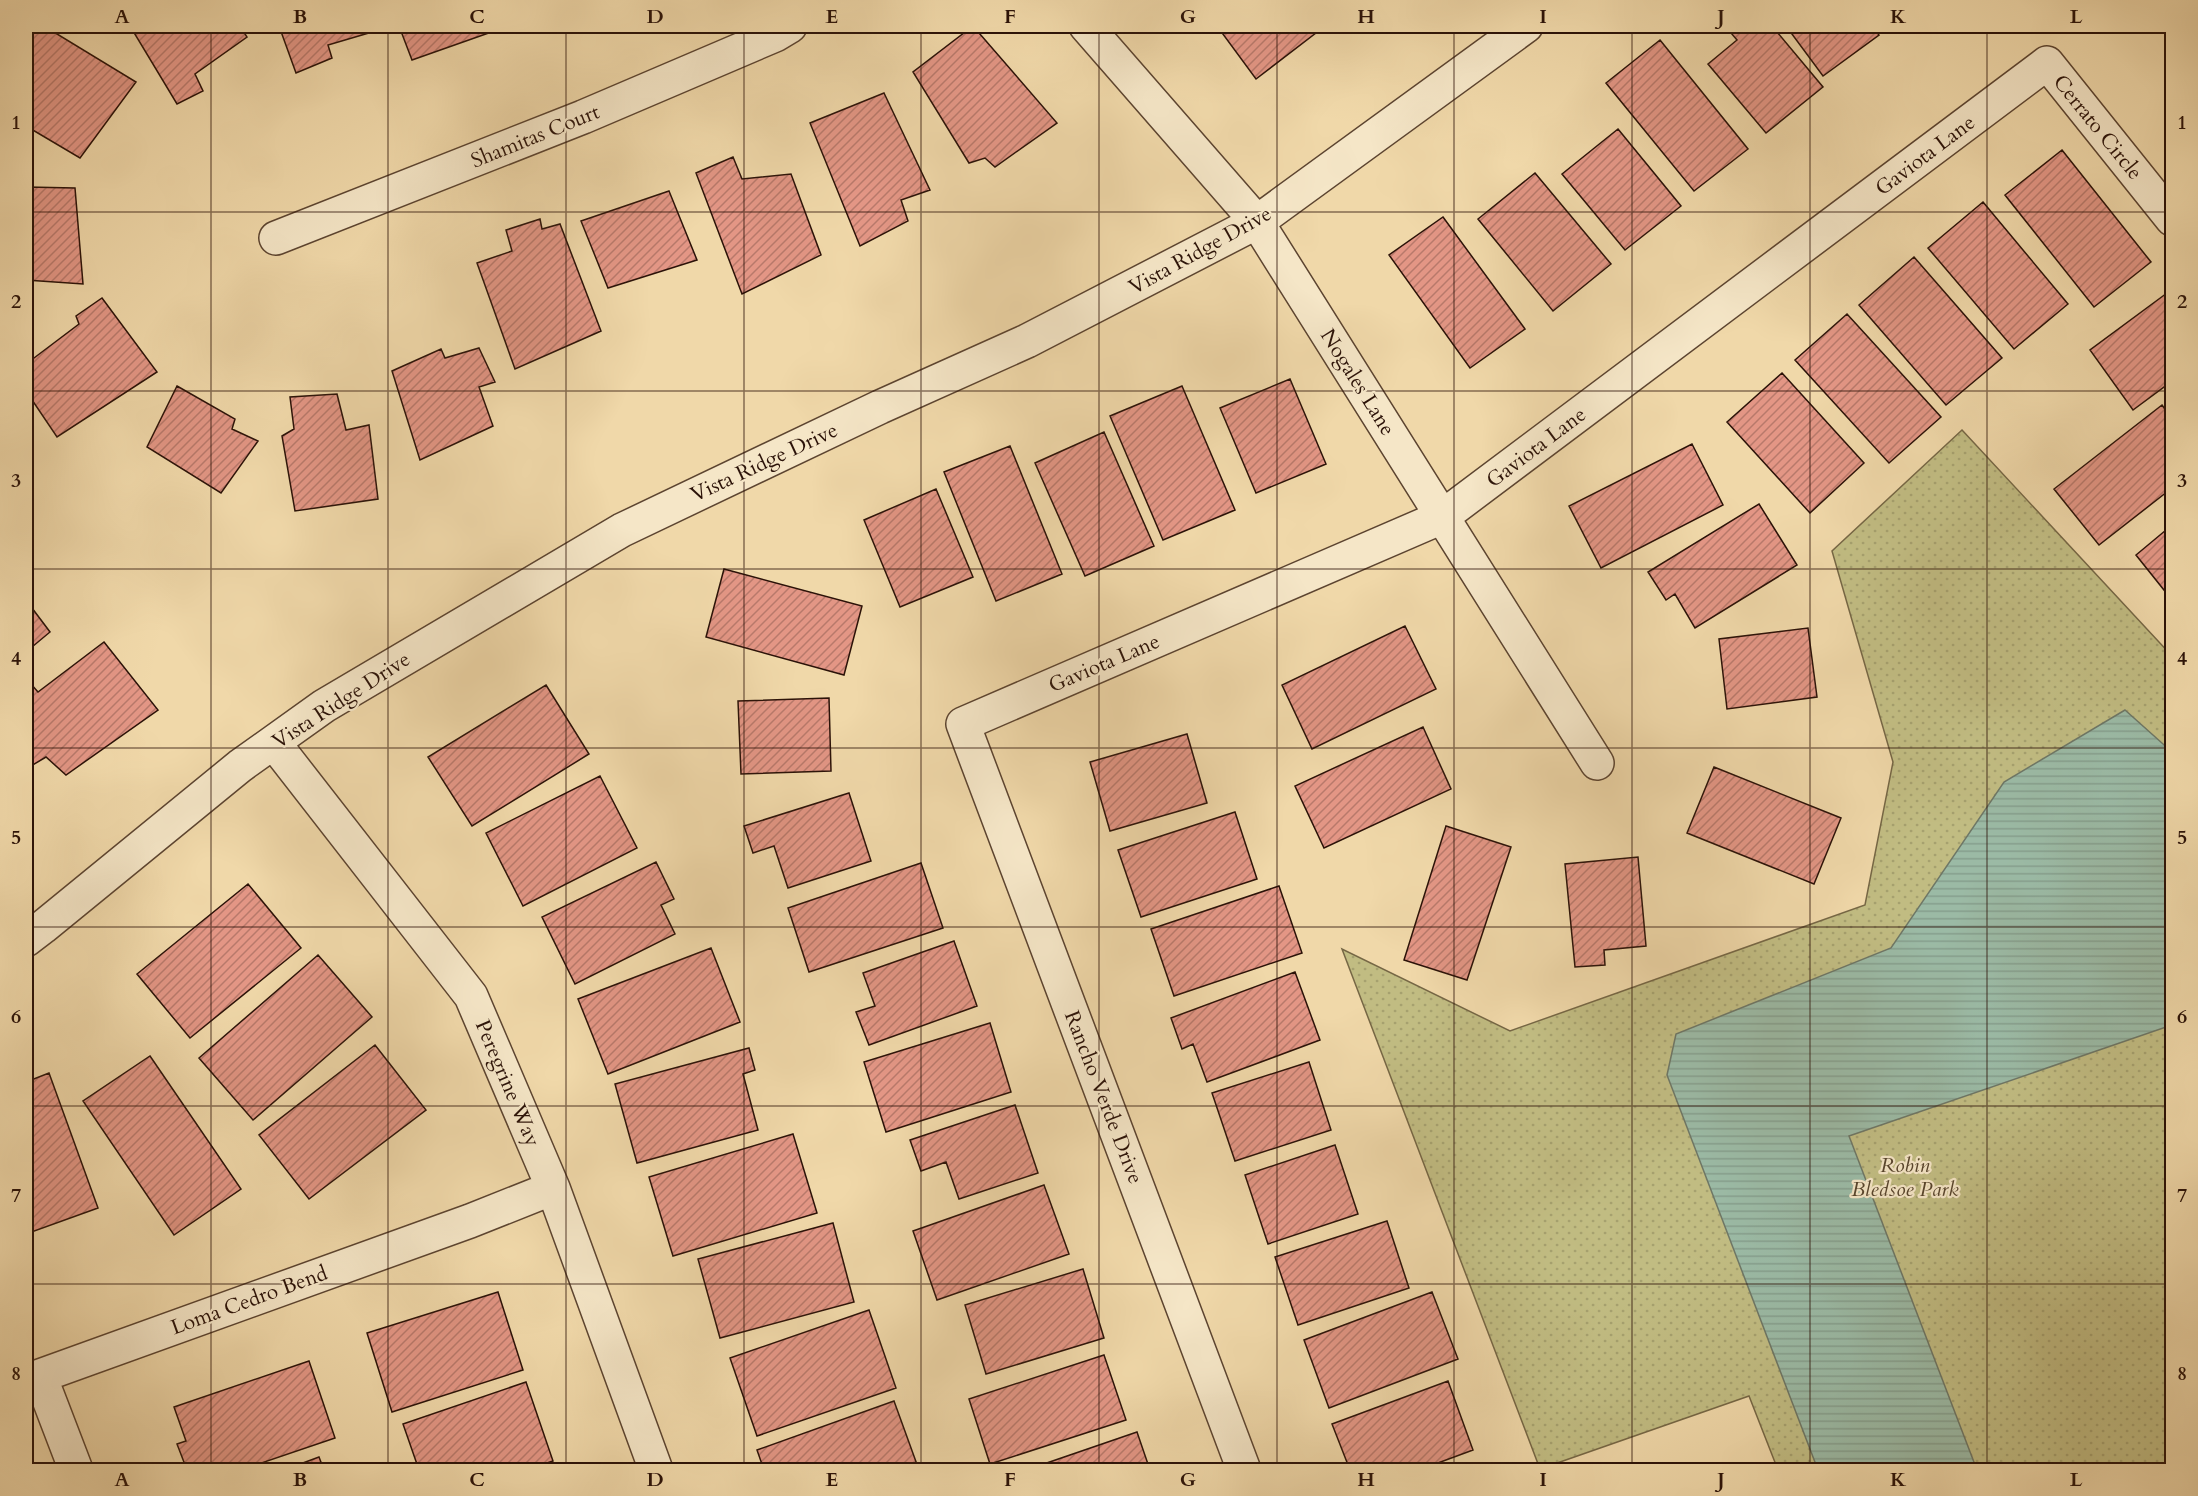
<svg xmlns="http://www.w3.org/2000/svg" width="2198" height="1496" font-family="Cardo,serif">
  <defs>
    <pattern id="park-dots" width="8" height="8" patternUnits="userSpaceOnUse" patternTransform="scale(1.5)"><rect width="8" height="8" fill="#c1bc82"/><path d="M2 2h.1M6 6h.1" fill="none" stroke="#a6a16f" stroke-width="1.8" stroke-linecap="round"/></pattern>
    <pattern id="water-rules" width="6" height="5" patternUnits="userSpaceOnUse" patternTransform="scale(1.5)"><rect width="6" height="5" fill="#9bbaa5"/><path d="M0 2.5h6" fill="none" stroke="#869f8d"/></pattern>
    <pattern id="building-hatch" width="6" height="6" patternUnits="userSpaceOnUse" patternTransform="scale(1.5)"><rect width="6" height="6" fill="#e39685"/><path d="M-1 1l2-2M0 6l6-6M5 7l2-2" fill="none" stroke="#b8796b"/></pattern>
  </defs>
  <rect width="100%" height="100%" fill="#f0d8a9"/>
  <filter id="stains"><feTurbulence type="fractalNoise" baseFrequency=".00333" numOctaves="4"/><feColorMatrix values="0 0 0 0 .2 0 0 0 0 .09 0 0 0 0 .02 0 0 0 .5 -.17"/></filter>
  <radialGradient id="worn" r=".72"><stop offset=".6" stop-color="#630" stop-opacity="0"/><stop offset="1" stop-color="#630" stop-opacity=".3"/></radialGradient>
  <path fill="url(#park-dots)" stroke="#766745" stroke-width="1.5" d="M1962,430L2172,656V1470H1778L1749,1396L1540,1469L1342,949L1510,1031L1865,905L1893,762L1832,551Z"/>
  <path fill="url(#water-rules)" stroke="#6e7766" stroke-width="1.5" d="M2125,710L2172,752V1025L1849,1136L1977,1470H1818L1667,1075L1676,1034L1891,948L2004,782Z"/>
  <path fill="url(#building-hatch)" stroke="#2b1208" stroke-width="1.5" d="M32,26H44L136,82L80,158L26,126V39Z
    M130,26H240L247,37L195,74L203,91L177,104Z
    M279,26H377L379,30L328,45L332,58L296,73Z
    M399,26H499L500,29L412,60Z
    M973,26L1057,123L995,167L985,158L969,163L913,72Z
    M1217,26H1325L1256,79Z
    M1741,26H1772L1823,87L1766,133L1708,64L1737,40L1731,33Z
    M1786,26H1872L1879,35L1823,76Z
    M1660,40L1748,149L1694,191L1606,83Z
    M884,93L930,190L901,200L908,221L860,246L810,123Z
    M1618,129L1681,206L1625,250L1562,174Z
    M2062,150L2151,262L2094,307L2005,195Z
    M733,157L742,179L791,174L821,255L742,294L696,173Z
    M1535,173L1611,264L1553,311L1478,219Z
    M26,187L75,188L83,284L26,280Z
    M669,191L697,260L608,288L581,221Z
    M1983,202L2068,304L2014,349L1928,248Z
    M1443,217L1525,329L1470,368L1389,255Z
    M540,219L542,229L560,224L601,331L515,369L477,263L512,251L506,230Z
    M1914,257L2002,358L1946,405L1859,305Z
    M2167,293L2172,301V381L2133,410L2090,350Z
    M102,298L157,372L57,437L26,391V364L79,324L76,316Z
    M1847,314L1941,417L1889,463L1795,360Z
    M479,348L495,382L479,387L493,426L420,460L392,371L441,349L445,358Z
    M1782,373L1864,463L1810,513L1727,422Z
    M1290,379L1326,464L1256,493L1220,408Z
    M177,386L235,419L232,429L258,441L221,493L147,447Z
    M1182,386L1235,510L1163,540L1110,416Z
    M337,394L346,430L369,425L378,499L295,511L282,436L294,429L290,397Z
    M2162,405L2172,419V488L2099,545L2054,489Z
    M1104,432L1154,546L1085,576L1035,463Z
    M1692,444L1723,505L1601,568L1569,506Z
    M1010,446L1062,574L996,601L944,472Z
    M936,489L973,577L900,607L864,520Z
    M1759,504L1797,565L1695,628L1675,594L1666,600L1648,572Z
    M2172,525V600L2136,555Z
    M724,569L862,606L844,675L706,637Z
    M26,585L33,594L26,600L50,632L26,652Z
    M1405,626L1436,689L1312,749L1282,685Z
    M1808,628L1817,697L1727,709L1719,639Z
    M104,642L158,710L66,775L46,757L26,769V688L31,684L38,692Z
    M546,685L589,754L472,826L428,757Z
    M829,698L831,771L741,774L738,701Z
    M1423,727L1451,789L1324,848L1295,786Z
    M1187,734L1207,803L1110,831L1090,762Z
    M1714,767L1841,818L1814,884L1687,833Z
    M600,776L637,848L523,906L486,833Z
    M849,793L871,861L788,888L774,846L753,853L744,826Z
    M1235,812L1257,879L1141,917L1118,850Z
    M1446,826L1511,847L1467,980L1404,960Z
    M1638,857L1646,946L1604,950L1605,965L1575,967L1565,864Z
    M656,862L674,899L661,905L675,934L575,984L542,917Z
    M921,863L943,928L809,972L788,908Z
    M248,884L301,948L190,1038L137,974Z
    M1279,886L1302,953L1174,996L1151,929Z
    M954,941L977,1006L869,1045L856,1012L875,1006L863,973Z
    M711,948L740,1022L608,1074L578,999Z
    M318,955L372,1017L253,1120L199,1058Z
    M1295,972L1320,1040L1207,1082L1193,1044L1182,1049L1171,1018Z
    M990,1023L1011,1092L886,1132L864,1062Z
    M375,1045L426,1110L309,1199L259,1135Z
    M749,1048L755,1070L743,1074L758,1130L637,1163L615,1084Z
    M150,1056L241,1189L174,1235L83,1101Z
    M1309,1062L1331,1130L1235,1161L1212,1093Z
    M49,1073L98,1208L26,1234V1082Z
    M1015,1105L1038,1173L959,1199L946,1162L921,1171L910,1140Z
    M793,1134L817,1213L673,1256L649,1177Z
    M1335,1145L1358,1214L1268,1244L1245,1175Z
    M1044,1185L1069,1254L937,1300L913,1231Z
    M1387,1221L1409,1288L1298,1325L1275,1257Z
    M833,1223L854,1302L720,1338L698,1259Z
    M1083,1269L1104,1338L986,1374L965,1305Z
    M498,1292L523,1370L392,1412L367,1333Z
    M1432,1292L1458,1359L1329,1408L1304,1340Z
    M869,1310L896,1388L757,1436L730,1358Z
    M1104,1355L1126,1420L990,1464L969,1399Z
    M309,1361L335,1438L241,1470H187L177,1444L186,1441L174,1407Z
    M1448,1381L1473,1450L1419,1470H1350L1332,1424Z
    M526,1382L553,1461L526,1470H419L403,1424Z
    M894,1401L919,1470H764L757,1450Z
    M1137,1432L1150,1470H1040L1038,1466Z
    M319,1457L324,1470H284Z"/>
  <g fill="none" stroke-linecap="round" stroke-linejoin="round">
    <defs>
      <path id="minor" d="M1086,26L1257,222L1597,763
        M276,238L583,117L775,35L790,26
        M274,743L471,996L553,1188L656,1470
        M26,940L43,927L240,766L324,706L622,530L880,407L1027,341L1257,222L1526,26
        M76,1470L40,1376L470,1221L553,1188
        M1244,1470L963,724L1442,517L2047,63L2172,219"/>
    </defs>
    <use href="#minor" stroke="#5c4430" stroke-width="36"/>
    <use href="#minor" stroke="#f5e6c7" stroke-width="33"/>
  </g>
  <path fill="none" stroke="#2b1208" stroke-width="1.5" stroke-opacity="0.55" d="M211,26V1470M388,26V1470M566,26V1470M744,26V1470M921,26V1470M1099,26V1470M1277,26V1470M1454,26V1470M1632,26V1470M1810,26V1470M1987,26V1470M26,212H2172M26,391H2172M26,569H2172M26,748H2172M26,927H2172M26,1106H2172M26,1284H2172"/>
  <g text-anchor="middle" stroke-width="4.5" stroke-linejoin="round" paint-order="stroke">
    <g font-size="21" fill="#2b1208" stroke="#f5e6c7">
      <text transform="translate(2098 127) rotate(51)" y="7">Cerrato Circle</text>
      <text transform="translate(535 136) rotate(-22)" y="7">Shamitas Court</text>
      <text transform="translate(1925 155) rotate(-37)" y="7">Gaviota Lane</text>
      <text transform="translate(1200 250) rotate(-29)" y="7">Vista Ridge Drive</text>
      <text transform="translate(1358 382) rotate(58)" y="7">Nogales Lane</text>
      <text transform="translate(1536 447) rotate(-37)" y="7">Gaviota Lane</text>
      <text transform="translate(764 462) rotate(-25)" y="7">Vista Ridge Drive</text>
      <text transform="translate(1104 663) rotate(-23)" y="7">Gaviota Lane</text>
      <text transform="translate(341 700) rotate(-33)" y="7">Vista Ridge Drive</text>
      <text transform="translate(508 1083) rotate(67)" y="7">Peregrine Way</text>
      <text transform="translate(1104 1097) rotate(69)" y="7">Rancho Verde Drive</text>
      <text transform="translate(249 1300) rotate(-20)" y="7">Loma Cedro Bend</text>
    </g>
    <g font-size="21" font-style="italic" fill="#58452d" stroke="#f5e6c7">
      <text x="1905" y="1172">Robin<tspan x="1905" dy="24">Bledsoe Park</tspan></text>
    </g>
  </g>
  <rect width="2198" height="1496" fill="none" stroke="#f0d8a9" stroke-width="66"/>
  <rect x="33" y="33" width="2132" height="1430" fill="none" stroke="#2b1208" stroke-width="2"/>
  <g font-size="20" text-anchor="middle" font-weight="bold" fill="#2b1208">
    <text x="122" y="23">A</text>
    <text x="300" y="23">B</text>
    <text x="477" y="23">C</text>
    <text x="655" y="23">D</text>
    <text x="832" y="23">E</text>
    <text x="1010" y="23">F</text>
    <text x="1188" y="23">G</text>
    <text x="1366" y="23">H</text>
    <text x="1543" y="23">I</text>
    <text x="1721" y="23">J</text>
    <text x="1898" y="23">K</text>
    <text x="2076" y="23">L</text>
    <text x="16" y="129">1</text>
    <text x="2182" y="129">1</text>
    <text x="16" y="308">2</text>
    <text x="2182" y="308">2</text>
    <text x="16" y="487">3</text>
    <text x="2182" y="487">3</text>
    <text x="16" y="665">4</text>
    <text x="2182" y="665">4</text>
    <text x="16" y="844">5</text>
    <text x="2182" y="844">5</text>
    <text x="16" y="1023">6</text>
    <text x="2182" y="1023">6</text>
    <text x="16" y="1202">7</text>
    <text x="2182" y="1202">7</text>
    <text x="16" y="1380">8</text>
    <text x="2182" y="1380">8</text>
    <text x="122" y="1486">A</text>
    <text x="300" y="1486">B</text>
    <text x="477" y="1486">C</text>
    <text x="655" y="1486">D</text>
    <text x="832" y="1486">E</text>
    <text x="1010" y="1486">F</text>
    <text x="1188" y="1486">G</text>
    <text x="1366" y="1486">H</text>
    <text x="1543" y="1486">I</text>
    <text x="1721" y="1486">J</text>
    <text x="1898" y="1486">K</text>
    <text x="2076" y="1486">L</text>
  </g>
  <rect width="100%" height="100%" filter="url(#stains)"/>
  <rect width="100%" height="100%" fill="url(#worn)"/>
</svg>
